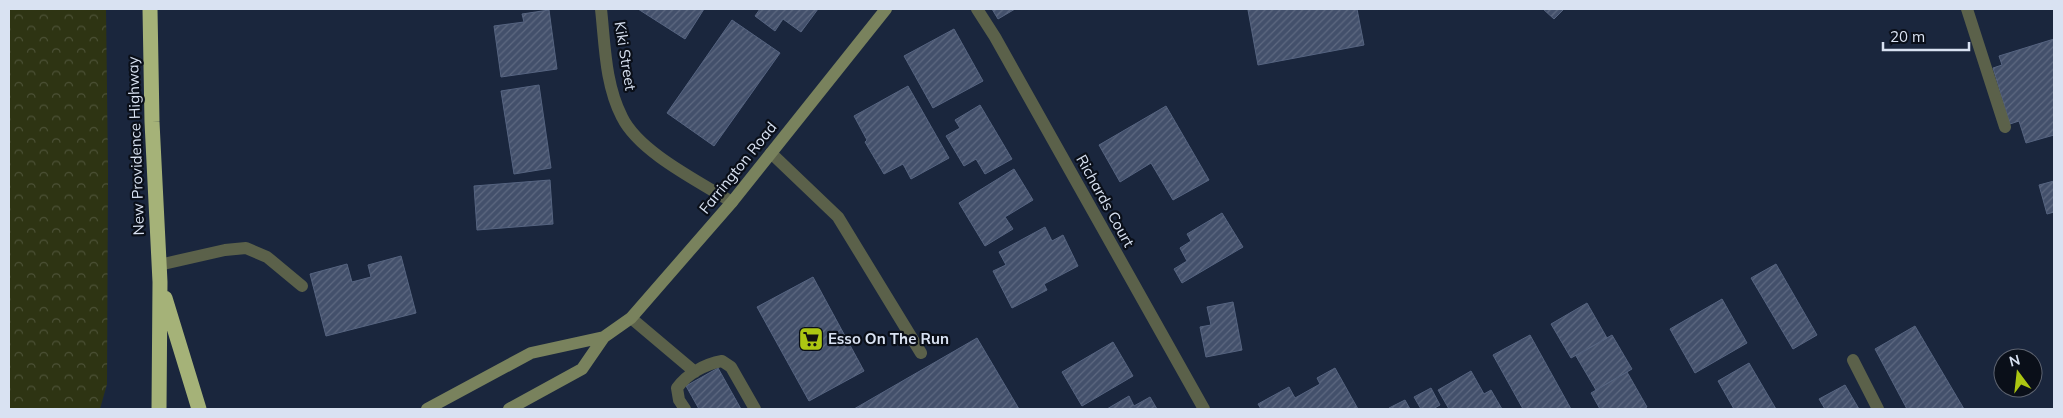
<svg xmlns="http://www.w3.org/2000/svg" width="2063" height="418" font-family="Mulish,sans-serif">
  <defs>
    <pattern id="forest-crowns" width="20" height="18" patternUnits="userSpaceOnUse" patternTransform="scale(1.25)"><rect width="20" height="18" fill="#2e3413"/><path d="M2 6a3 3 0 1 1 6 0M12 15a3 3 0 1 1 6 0" fill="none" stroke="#4c5136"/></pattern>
    <pattern id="building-hatch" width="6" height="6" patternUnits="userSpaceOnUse" patternTransform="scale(1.25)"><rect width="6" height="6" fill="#43506b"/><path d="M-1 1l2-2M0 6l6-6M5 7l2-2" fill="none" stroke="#5e6981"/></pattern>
  </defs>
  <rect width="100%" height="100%" fill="#1a263d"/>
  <path fill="url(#forest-crowns)" d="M9,9H106L108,171L107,384L100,409H9Z"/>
  <path fill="url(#building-hatch)" stroke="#566480" d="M638,9H704L685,39Z
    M760,9H818L801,32L783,19L775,31L755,16Z
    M992,9H1015L998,19Z
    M1252,9H1357L1364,45L1258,65L1248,10Z
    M1543,9H1564L1554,19Z
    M549,10L557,69L501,77L494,26L524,22L522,14Z
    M732,20L780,53L714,146L667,113Z
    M954,29L983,81L933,108L904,56Z
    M2054,39V135L2026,143L2019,121L2010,124L1993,68L2002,65L1999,56Z
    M539,85L551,168L514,174L501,91Z
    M908,86L949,158L911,179L903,164L884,174L865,142L867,140L854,116Z
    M980,105L1012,159L985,174L976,159L964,166L946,136L960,128L955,120Z
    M1166,106L1209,180L1173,200L1151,163L1120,182L1099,145Z
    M1014,169L1033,200L1005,217L1013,229L985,246L959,203Z
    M550,180L553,224L477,230L474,186Z
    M2054,181V212L2047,214L2039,185Z
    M1222,213L1243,247L1182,283L1174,269L1187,261L1180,248L1191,241L1187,234Z
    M1045,227L1052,241L1063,235L1078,266L1044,284L1047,290L1012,308L993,271L1006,265L999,252Z
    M401,256L416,313L326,336L310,274L347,264L352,282L371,277L368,265Z
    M1776,264L1817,335L1793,349L1751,278Z
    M813,277L864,371L809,401L757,307Z
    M1722,299L1747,343L1695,373L1670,329Z
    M1233,302L1242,350L1206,357L1200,327L1211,325L1207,307Z
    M1587,303L1607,338L1571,358L1551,324Z
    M1915,326L1964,409H1907L1875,349Z
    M1530,335L1571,409H1523L1493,355Z
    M1612,335L1632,369L1596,390L1576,356Z
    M977,338L1019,409H854Z
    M1113,342L1133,376L1082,406L1062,372Z
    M1749,363L1776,409H1734L1718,381Z
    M718,368L741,409H699L686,386Z
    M1335,368L1358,409H1261L1258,404L1289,387L1295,398L1320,384L1317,378Z
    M1471,371L1484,394L1491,390L1502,409H1449L1438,390Z
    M1627,372L1647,407L1643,409H1600L1591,393Z
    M1845,385L1859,409H1825L1819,399Z
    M1431,388L1440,405L1433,409H1421L1414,397Z
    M1129,396L1134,406L1150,397L1157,409H1107Z
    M1405,400L1410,409H1390L1389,408Z"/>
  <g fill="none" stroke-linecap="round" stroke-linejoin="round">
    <path stroke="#5b614a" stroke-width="12" d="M1967,9L2005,127
      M771,153L838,217L921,353
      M159,265L225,250L246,248L267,257L302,286
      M631,318L695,372
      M1853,360L1878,409
      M685,409L679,400L677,388C687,374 705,364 722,361L731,367L755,409"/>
    <path stroke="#5b614a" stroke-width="12" d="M601,9C605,45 605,84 622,117C639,152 698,181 732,202
      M977,9L995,37L1204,409"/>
    <path stroke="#79825d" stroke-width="12" d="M427,409L531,353L604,337
      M509,409L582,369L604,337L631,318L732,202L886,9"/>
    <path stroke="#a5b278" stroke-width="15" d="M150,9L152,122L160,282L159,409
      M165,298L199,409"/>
  </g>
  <defs>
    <symbol id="supermarket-square" viewBox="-11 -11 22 22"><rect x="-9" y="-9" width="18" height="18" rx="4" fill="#acc612" stroke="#0a0f19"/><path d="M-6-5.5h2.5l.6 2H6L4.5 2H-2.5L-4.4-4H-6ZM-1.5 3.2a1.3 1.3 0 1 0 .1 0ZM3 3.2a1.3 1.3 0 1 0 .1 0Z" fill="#111"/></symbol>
  </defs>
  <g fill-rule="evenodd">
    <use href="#supermarket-square" x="797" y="325" width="28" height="28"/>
  </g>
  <g text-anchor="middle" stroke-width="4.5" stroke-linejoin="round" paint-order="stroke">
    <g font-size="15" fill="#d9e2f2" stroke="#0a0f19">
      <text transform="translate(625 56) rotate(81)" y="5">Kiki Street</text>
      <text transform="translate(136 146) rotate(-92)" y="5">New Providence Highway</text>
      <text transform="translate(738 168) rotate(-51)" y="5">Farrington Road</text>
      <text transform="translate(1105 201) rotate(61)" y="5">Richards Court</text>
    </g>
    <g font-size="15" font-weight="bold" fill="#d9e2f2" stroke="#0a0f19" text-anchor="start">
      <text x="828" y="344">Esso On The Run</text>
    </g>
  </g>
  <rect width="2063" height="418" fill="none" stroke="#d9e2f2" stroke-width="20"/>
  <g transform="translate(2018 373) rotate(345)"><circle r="24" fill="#0a0f19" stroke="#5d6370"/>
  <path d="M0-4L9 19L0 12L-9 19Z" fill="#acc612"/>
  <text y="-8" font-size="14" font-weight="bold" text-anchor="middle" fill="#d9e2f2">N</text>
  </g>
  <path d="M1883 42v8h86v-8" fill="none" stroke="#d9e2f2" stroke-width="2.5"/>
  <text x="1890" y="42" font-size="15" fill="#d9e2f2" stroke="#0a0f19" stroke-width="4" paint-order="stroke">20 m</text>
</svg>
